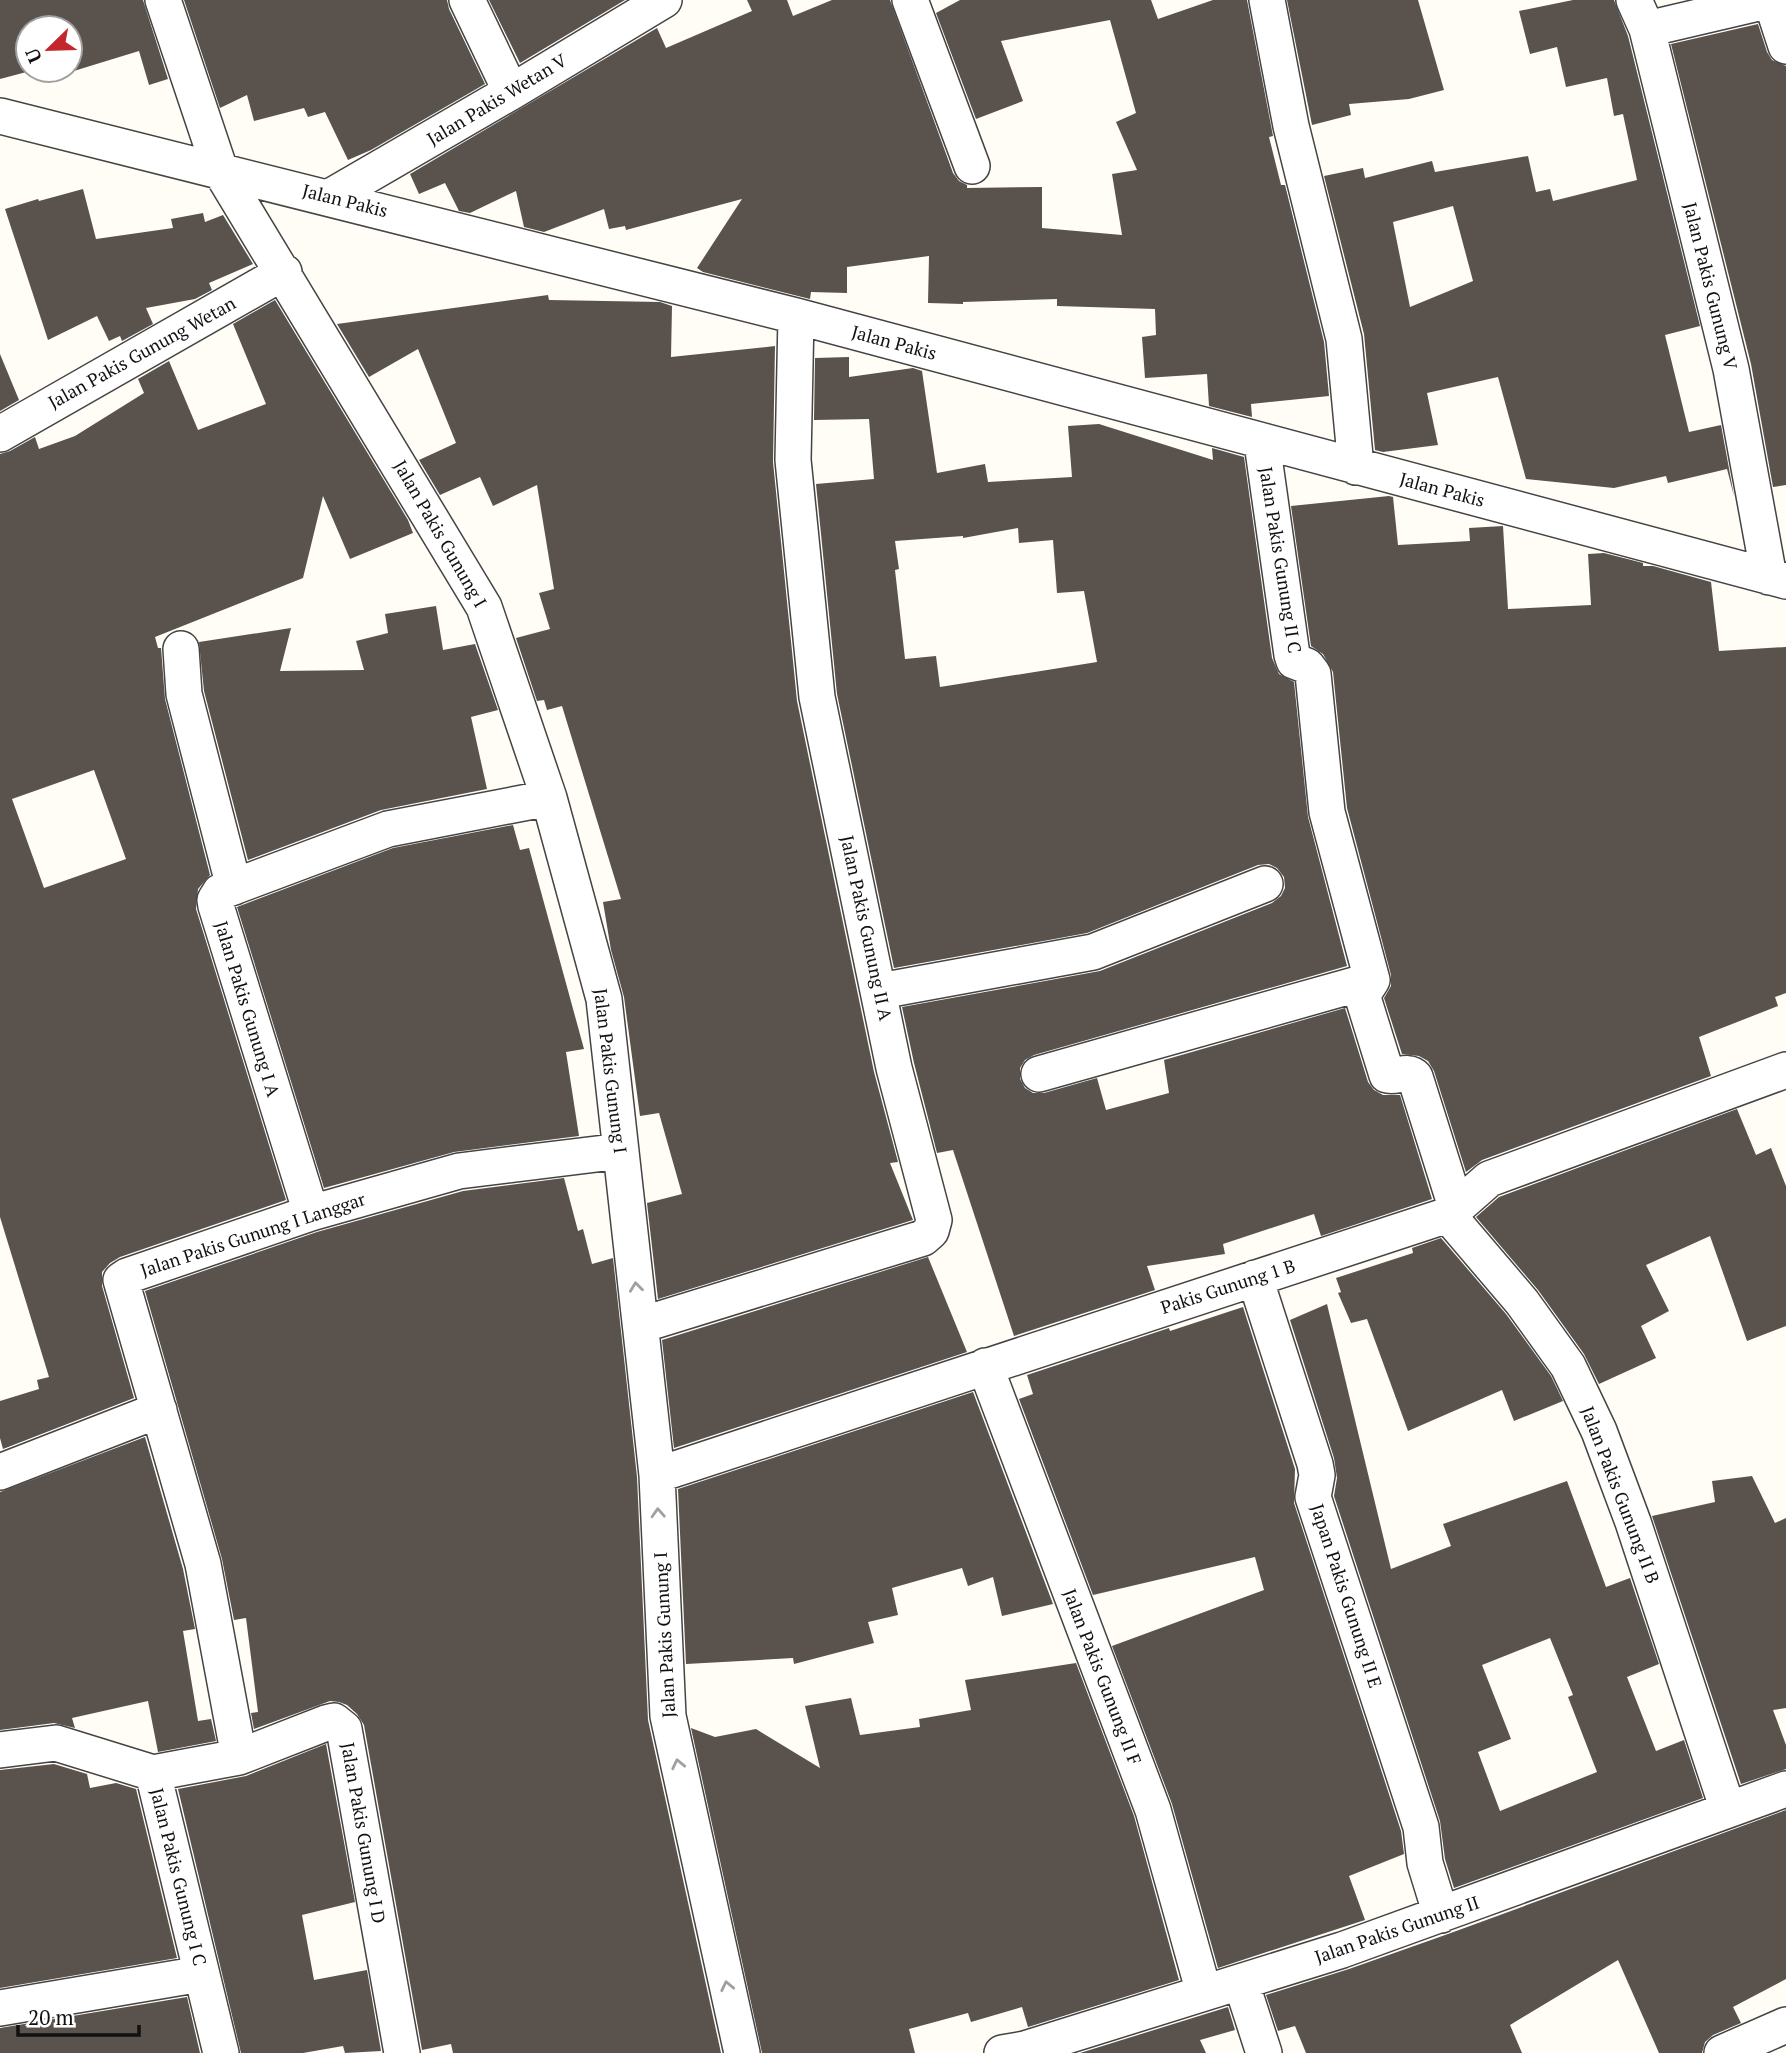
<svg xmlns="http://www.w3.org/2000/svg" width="1786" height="2053" font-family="'PT Serif',serif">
  <rect width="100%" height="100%" fill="#fffdf5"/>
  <path fill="#5a524d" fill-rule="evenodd" d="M0,0H143L168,79L149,85L139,51L64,74L63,70H70V28H28V70H34L0,79Z
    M184,0H447L449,9L485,84L371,150L348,160L325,112L308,117L304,108L254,121L247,95L220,108Z
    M489,0H625L520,63Z
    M747,0H787L793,16L832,0H890L953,173L959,181L967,185V188L1042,187V228L1122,235L1112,174L1137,170L1116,122L1136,113L1110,20L1001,41L1023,101L976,119L936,13L960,0H1151L1158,19L1213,0H1247L1273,136L1269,137L1281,185H1285L1324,342L1329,396L1251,404L1252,417L1209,406L1207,374L1145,378L1142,337L1156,335L1155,309L1057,306V299L963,302V304L928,303L929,256L847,267V293L811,292L810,299L703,272L697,268L742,199L626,230L625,226L609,229L604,209L544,232L524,227L516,191L470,213L459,211L445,183L419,194L410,174L657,28L666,48L752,11Z
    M1287,0H1418L1444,90L1409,99L1349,104L1351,115L1312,125Z
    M1573,0H1614L1628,36L1700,326L1665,335L1689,432L1721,425L1734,496L1727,469L1668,483L1666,476L1614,488L1526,479L1498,377L1427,393L1438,445L1383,452L1375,450L1364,334L1324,176L1363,168L1365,178L1432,161L1435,172L1528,156L1536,192L1550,189L1553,201L1637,180L1623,114L1614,116L1607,78L1566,87L1557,47L1530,54L1519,11ZM1453,206L1473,281L1410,307L1393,222Z
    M1758,24L1767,52L1772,60L1786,66V485L1773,487L1751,364L1671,44Z
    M83,189L96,239L173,228L171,219L203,213L205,222L223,215L253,264L209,283L212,290L195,299L146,308L153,324L122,341L120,336L109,341L97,316L48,340L5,209L38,199L39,201Z
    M548,295L549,300L660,302L672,306L671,357L775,346L773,462L797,701L874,1072L898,1162L890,1163L913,1220L658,1299L647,1203L682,1194L659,1113L640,1116L624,997L611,950L603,902L621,899L562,706L547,710L544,700L537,701L516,638L550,629L539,593L554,589L537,485L493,506L480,477L440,495L419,460L456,443L418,349L369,377L337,324Z
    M275,300L408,520L413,533L350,559L323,496L303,578L155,637L158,648H161L165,699L210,875L198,889L196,909L286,1200L120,1257L110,1263L102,1272V1286L134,1398L3,1449L0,1438V1401L39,1389L37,1380L49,1377L0,1217V454L10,451L35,437L39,449L75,436L144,393L138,379L169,361L198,430L266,404L233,324ZM94,770L126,859L44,888L12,799Z
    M0,354L19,400L0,411Z
    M849,357V377L913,368L922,371L937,473L985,464L988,482L1072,477L1068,426L1099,424L1213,460L1212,448L1244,457L1272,658L1279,674L1294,682L1308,817L1347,966L1034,1055L1025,1060L1020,1068V1079L1025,1088L1033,1093H1044L1097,1078L1106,1110L1169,1093L1164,1060L1345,1008L1368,1082L1374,1090L1383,1095H1400L1432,1199L1321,1236L1314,1214L1223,1244L1225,1254L1147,1266L1155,1290L1014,1336L953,1150L937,1153L914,1063L902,1007L1100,971L1272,903L1281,896L1285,888L1284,877L1277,868L1269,864L1258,865L1087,933L894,968L837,694L816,484L874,479L869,419L814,420L815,358ZM1018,528L1019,543L1053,540L1057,593L1084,591L1097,662L940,687L936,656L905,659L895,570L899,569L895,541L963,536V538Z
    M1389,496L1393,497L1398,545L1470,541L1469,528L1503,526L1508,609L1591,605L1588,554L1604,553L1643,563V566H1653L1711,582L1719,651L1786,647V993L1775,997L1778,1006L1699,1037L1711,1076L1482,1160L1466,1172L1434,1071L1428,1061L1419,1056L1402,1054L1384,998L1391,986V975L1347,808L1333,672L1323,654L1311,646L1291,506Z
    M436,606L443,650L475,644L498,710L471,717L487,789L381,810L248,860L204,691L199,642L291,628L280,671L364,670L356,641L388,633L385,614Z
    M513,825L520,850L529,848L584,1049L566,1052L579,1136L454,1152L324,1188L237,907L393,848Z
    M1737,1109L1756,1155L1771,1148L1786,1186V1326L1747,1341L1710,1236L1646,1265L1669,1311L1641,1326L1656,1358L1599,1384L1584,1354L1538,1290L1476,1217L1499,1197Z
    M564,1178L578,1231L583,1229L592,1264L613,1258L637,1477L648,1720L721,2053H453L451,2044L422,2050L364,1725L357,1714L347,1705L339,1702L330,1701L254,1729L251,1713L258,1712L246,1618L234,1620L222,1559L145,1291L317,1232L463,1191Z
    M1441,1238L1506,1314L1551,1376L1563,1401L1514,1421L1502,1390L1408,1431L1367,1319L1351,1323L1338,1293L1341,1292L1336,1278L1413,1253L1412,1248Z
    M928,1257L967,1352L674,1448L662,1340Z
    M1327,1304L1391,1569L1451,1546L1443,1524L1567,1481L1606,1587L1630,1578L1659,1664L1627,1677L1656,1751L1684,1740L1703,1798L1454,1888L1445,1859L1440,1821L1334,1496L1337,1478L1334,1458L1290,1320ZM1550,1638L1573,1695L1568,1697L1597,1772L1500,1811L1478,1752L1511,1739L1482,1665Z
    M1243,1307L1295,1469L1294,1503L1401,1831L1404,1854L1349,1876L1365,1920L1218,1968L1172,1804L1112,1646L1264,1590L1255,1557L1093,1595L1019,1399L1033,1394L1027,1375L1169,1328L1170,1331Z
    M973,1392L1053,1604L1002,1616L993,1577L968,1586L962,1568L892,1588L898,1615L868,1622L874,1643L794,1664L793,1658L686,1664L678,1489Z
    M145,1437L183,1569L195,1629L183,1631L198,1721L211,1719L216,1741L158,1752L148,1701L72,1718L75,1728L54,1723L0,1730V1492Z
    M1752,1476L1775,1523L1786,1518V1708L1773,1710L1786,1745V1769L1741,1784L1652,1516L1715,1502L1712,1481Z
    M1076,1663L1134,1816L1179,1980L1028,2027L1022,2007L971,2022L968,2013L909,2029L915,2053H762L691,1728L715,1737L756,1729L820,1768L805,1706L851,1698L860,1735L920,1727L919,1719L971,1710L965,1680Z
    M326,1744L355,1902L302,1915L314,1980L367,1970L381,2051L345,2053L343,2046L303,2053H241L178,1789L246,1776Z
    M54,1764L87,1774L90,1788L116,1783L136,1789L177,1958L0,1988V1770Z
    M1786,1810V1979L1733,2007L1741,2023L1713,2035L1705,2042L1702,2053H1659L1618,1960L1510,2025L1522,2053H1306L1295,2026L1278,2031L1266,1995L1349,1969L1448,1934Z
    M187,1997L200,2053H0V2028Z
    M1228,2007L1235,2030L1200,2040L1206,2053H1080Z"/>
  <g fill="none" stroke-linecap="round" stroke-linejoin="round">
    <defs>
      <path id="minor" d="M163,0L220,170L484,607L549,798L604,999L657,1475L668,1716L742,2053
        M467,0L511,92
        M910,0L972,166
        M1267,0L1291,126L1344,339L1356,467
        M1634,0L1647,29L1731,369L1769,577
        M1647,29L1771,0L1786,46
        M0,116L796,316L1786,581
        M330,197L511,92L664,0
        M0,434L284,272
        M1262,443L1292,655L1294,661L1307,666L1313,674L1327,812L1372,980L1363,994L1364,1001L1387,1075C1396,1078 1408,1069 1415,1077L1456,1207
        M181,649L184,694L234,887
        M880,991L1093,952L1265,884
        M1039,1074L1372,980
        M311,1213L216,906L215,900L220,892L388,829L549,798
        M1448,1215L1522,1302L1568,1366L1599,1431L1633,1522L1728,1810
        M1255,1278L1315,1464L1317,1475L1313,1497L1421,1827L1425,1863L1441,1915
        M641,1325L923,1238L931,1231L934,1220L894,1068L817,697L793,460L796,316
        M985,1366L1153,1810L1204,1993
        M0,1472L159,1410
        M657,1475L1448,1215L1489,1179L1786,1070
        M0,1750L56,1743L153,1773L239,1757L326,1723L334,1721L344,1729L402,2053
        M239,1757L203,1564L121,1280L127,1276L311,1213L459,1171L621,1151
        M153,1773L221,2053
        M1241,1982L1264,2053
        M0,2008L201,1974
        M1002,2053L1025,2049L1342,1950L1786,1789
        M1722,2053L1786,2025"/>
    </defs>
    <use href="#minor" stroke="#444" stroke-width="38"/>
    <use href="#minor" stroke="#fff" stroke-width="35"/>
  </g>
  <defs><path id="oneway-chevron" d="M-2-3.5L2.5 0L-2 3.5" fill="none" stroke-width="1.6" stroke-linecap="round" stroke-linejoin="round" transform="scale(1.75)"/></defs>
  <g stroke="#a0a0a0">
    <use href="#oneway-chevron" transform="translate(636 1287) rotate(-97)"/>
    <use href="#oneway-chevron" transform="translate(658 1513) rotate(-93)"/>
    <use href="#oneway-chevron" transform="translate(678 1764) rotate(-102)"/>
    <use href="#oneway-chevron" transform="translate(727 1986) rotate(-102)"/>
  </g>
  <g text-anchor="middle" stroke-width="7" stroke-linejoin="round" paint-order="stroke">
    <g font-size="18" fill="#111" stroke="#fff">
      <text transform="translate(497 100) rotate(-31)" y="6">Jalan Pakis Wetan V</text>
      <text transform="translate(345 201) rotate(14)" y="6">Jalan Pakis</text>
      <text transform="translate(1710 286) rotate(76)" y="6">Jalan Pakis Gunung V</text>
      <text transform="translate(894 343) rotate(15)" y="6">Jalan Pakis</text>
      <text transform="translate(142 353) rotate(-29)" y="6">Jalan Pakis Gunung Wetan</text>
      <text transform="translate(1442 490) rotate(15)" y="6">Jalan Pakis</text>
      <text transform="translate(440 534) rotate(60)" y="6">Jalan Pakis Gunung I</text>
      <text transform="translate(1280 560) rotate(81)" y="6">Jalan Pakis Gunung II C</text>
      <text transform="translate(866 928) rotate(78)" y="6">Jalan Pakis Gunung II A</text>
      <text transform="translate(247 1009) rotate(73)" y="6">Jalan Pakis Gunung I A</text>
      <text transform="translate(610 1071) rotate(83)" y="6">Jalan Pakis Gunung I</text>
      <text transform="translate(253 1235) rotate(-18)" y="6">Jalan Pakis Gunung I Langgar</text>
      <text transform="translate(1228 1287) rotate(-18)" y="6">Pakis Gunung 1 B</text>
      <text transform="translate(1620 1495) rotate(69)" y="6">Jalan Pakis Gunung II B</text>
      <text transform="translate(1346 1596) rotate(72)" y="6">Japan Pakis Gunung II E</text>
      <text transform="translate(665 1635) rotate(-93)" y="6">Jalan Pakis Gunung I</text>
      <text transform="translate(1102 1677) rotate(69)" y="6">Jalan Pakis Gunung II F</text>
      <text transform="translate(363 1833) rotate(80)" y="6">Jalan Pakis Gunung I D</text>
      <text transform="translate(178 1877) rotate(76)" y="6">Jalan Pakis Gunung I C</text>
      <text transform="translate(1397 1930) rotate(-19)" y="6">Jalan Pakis Gunung II</text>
    </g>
  </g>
  <g transform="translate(49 49) rotate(247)"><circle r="33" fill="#ffffff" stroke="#a0a0a0" stroke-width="2"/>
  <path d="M0-5L12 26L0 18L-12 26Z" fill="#c4262e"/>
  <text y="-10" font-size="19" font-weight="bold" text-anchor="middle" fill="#111111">U</text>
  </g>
  <path d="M18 2025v10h121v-10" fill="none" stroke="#111111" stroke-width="3.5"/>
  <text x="28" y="2025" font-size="21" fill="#111111" stroke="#ffffff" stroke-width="5" paint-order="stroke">20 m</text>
</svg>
